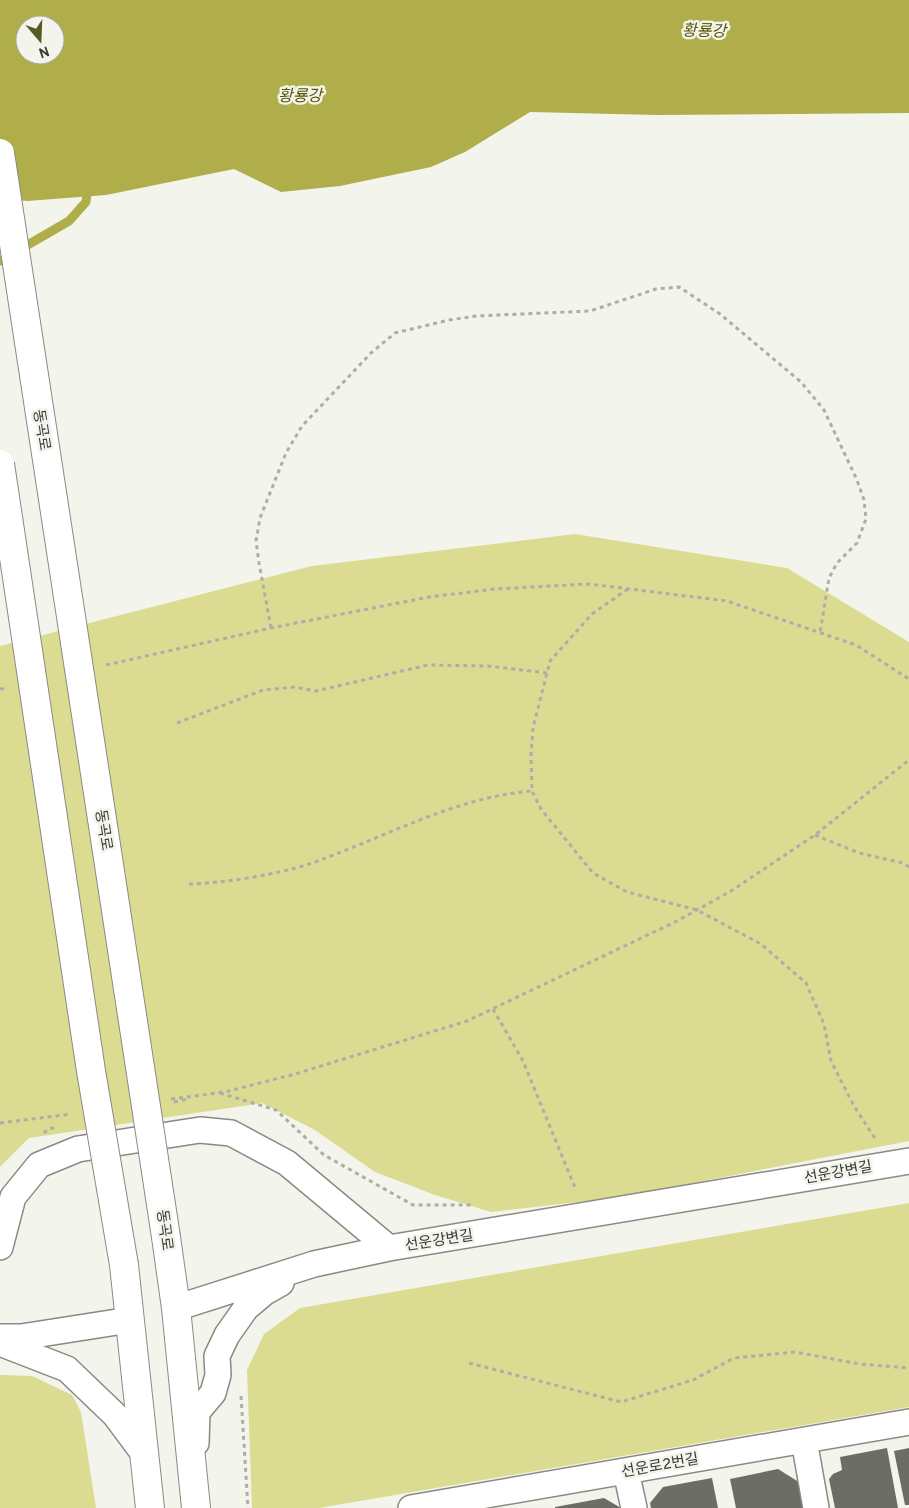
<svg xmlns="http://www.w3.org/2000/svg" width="909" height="1508" font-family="Overpass,'Noto Sans KR',sans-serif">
  <rect width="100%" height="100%" fill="#f3f4ec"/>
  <path fill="#dbdc92" d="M575,534L787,568L909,642V1141L621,1197L491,1212L435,1195L375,1172L315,1130L262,1103L29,1138L0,1167V646L312,566Z
    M909,1203V1407L319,1508H252L247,1370L264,1334L300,1308Z
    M0,1375L32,1376L72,1395L81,1412L96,1508H0Z"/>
  <path fill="#afae4a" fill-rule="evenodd" d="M0,0H909V113L657,115L530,112L465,152L431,167L340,186L281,192L234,169L106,195L27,201L0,198ZM25,25H55V55H25Z"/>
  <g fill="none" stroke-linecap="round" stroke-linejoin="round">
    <path stroke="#afae4a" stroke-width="9" d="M0,261L69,221L86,202L88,185"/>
  </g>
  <path fill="#6c6d66" d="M887,1448L898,1508H835L829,1479L833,1474L842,1470L840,1457Z
    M909,1448V1505H905L894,1451Z
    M778,1469L802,1484L806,1508H736L730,1479Z
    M712,1478L718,1508H651L650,1503L663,1487Z
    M604,1498L621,1508H555V1507Z"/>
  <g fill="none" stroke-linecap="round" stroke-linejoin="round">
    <defs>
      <path id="street" d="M0,1247L13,1197L39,1165L78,1149L200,1130L231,1133L287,1163L389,1248
        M176,1308L314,1264L389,1248L909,1161
        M0,1337H21L130,1320
        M0,1343L67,1369L115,1415L144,1454
        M804,1440L816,1508
        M196,1443L197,1412L213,1393L218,1375L217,1356L227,1335L246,1308L265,1292L281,1283
        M626,1471L634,1508
        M411,1508L909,1422"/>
      <path id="secondary" d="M166,1237L176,1308L196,1508
        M124,1265L150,1508"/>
    </defs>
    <use href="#street" stroke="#8a8a83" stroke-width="28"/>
    <use href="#secondary" stroke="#8a8a83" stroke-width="30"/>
    <path stroke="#adaea8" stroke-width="3" stroke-dasharray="4 4" stroke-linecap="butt" d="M628,589L592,614L550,661L533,728L531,755L532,791L541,809L593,873L627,892L697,910L761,944L806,983L824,1024L831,1061L854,1106L876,1140
      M271,628L259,563L256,541L260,518L286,453L302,426L371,353L395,333L449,320L476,316L590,311L656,289L679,287L720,314L801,382L824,410L857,480L864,500L866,519L857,543L837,563L829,578L820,633
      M106,665L271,628L429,597L495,589L589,584L727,601L856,645L909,679
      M0,689L7,688
      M177,723L263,690L295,687L316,691L428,665L488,666L547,673
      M815,835L859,853L903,863L909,867
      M189,884C224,883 275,875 309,864C382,839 454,797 532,791
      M493,1009L523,1061L576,1190
      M220,1093L276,1110L324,1155L413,1205H474
      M171,1099L225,1092L295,1074L467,1021L677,921L731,891L815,835L909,760
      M174,1102L188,1099
      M0,1123L71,1114
      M44,1133L48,1129L58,1127
      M469,1363L621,1402L693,1380L734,1358L795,1352L860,1364L909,1368
      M241,1396L248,1508"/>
    <use href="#street" stroke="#fff" stroke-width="25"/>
    <use href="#secondary" stroke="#fff" stroke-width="28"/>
    <defs>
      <path id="secondary-bridge" d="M0,153L166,1237
        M0,464L91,1071L124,1265"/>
    </defs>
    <use href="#secondary-bridge" stroke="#8a8a83" stroke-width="30" stroke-linecap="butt"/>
    <use href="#secondary-bridge" stroke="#fff" stroke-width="28"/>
  </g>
  <g text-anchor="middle" stroke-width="5" stroke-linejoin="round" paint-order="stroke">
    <g font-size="15" fill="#3a3b37" stroke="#f3f4ec">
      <text transform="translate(42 430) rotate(81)" y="5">동곡로</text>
      <text transform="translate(104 830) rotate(81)" y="5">동곡로</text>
      <text transform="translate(838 1172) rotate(-10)" y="5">선운강변길</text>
      <text transform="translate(165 1230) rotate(82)" y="5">동곡로</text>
      <text transform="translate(439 1240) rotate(-9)" y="5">선운강변길</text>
      <text transform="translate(660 1465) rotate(-10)" y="5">선운로2번길</text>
    </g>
    <g font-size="16" font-style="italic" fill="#575506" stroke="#f3f4ec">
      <text transform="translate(704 30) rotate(1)" y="6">황룡강</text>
      <text x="300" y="101">황룡강</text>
    </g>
  </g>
  <g transform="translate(40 40) rotate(161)"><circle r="24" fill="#f3f4ec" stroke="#a9aaa4"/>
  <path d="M0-4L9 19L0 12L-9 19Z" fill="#595926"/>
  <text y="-8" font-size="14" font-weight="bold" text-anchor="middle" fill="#3a3b37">N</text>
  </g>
</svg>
